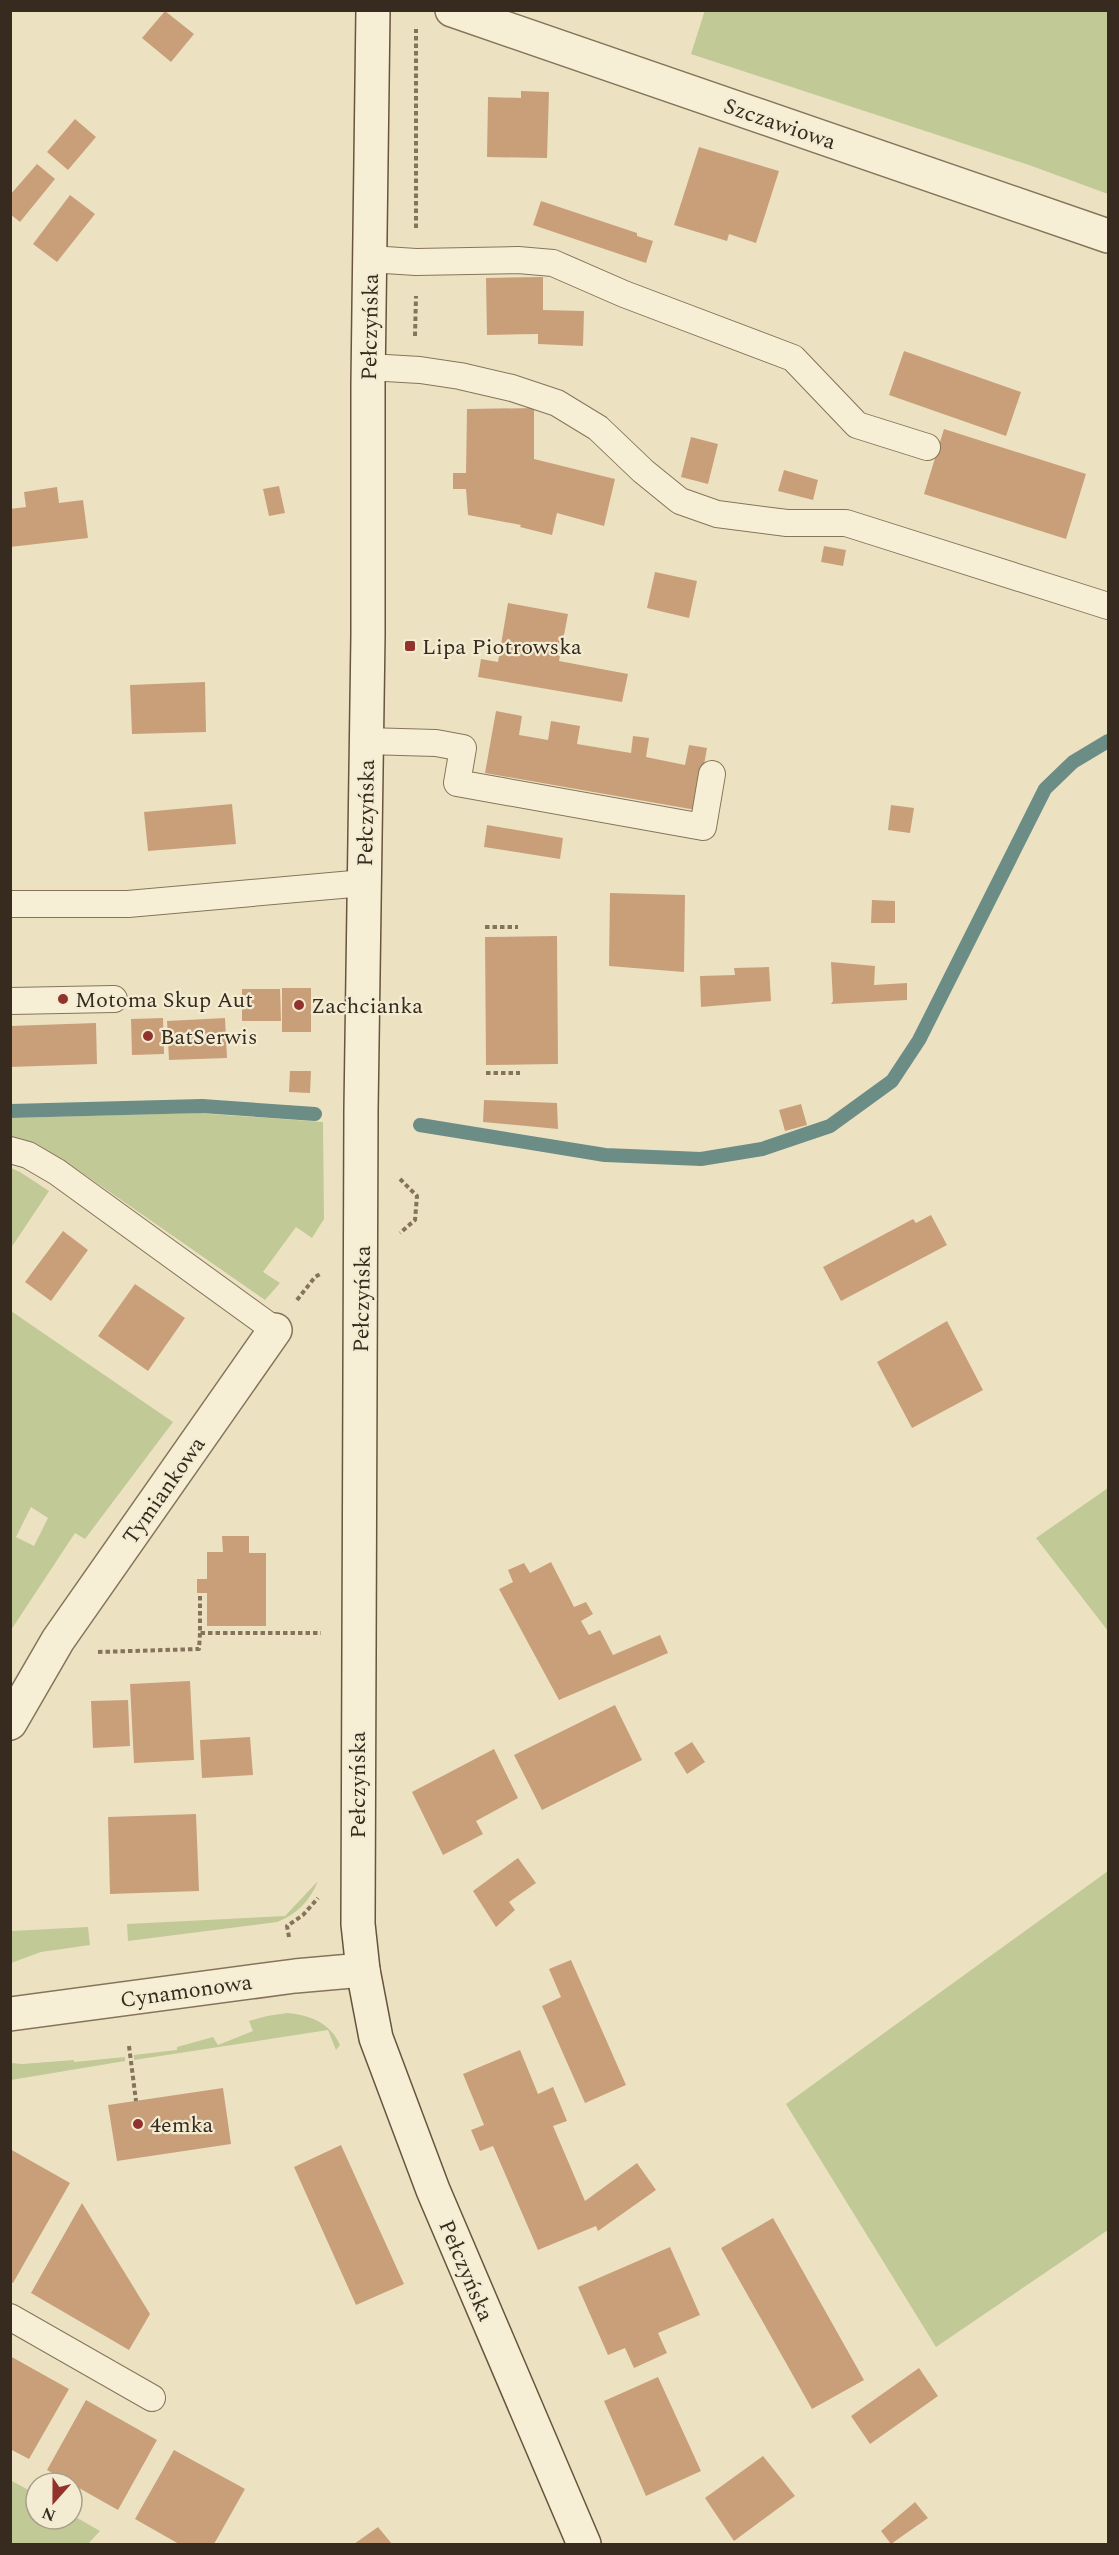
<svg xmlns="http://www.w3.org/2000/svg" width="1119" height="2555" font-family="Spectral,serif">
  <rect width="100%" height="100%" fill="#ece2c2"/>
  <path fill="#c1c997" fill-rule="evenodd" d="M705,10L1108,11V194L1029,165L691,54Z
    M196,1113L323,1122L324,1219L312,1238L296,1227L263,1272L280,1283L265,1300L71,1165L37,1148L11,1137L10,1118Z
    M11,1168L20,1172L49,1191L11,1248Z
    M11,1311L173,1422L85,1539L75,1533L11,1630ZM31,1507L48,1518L34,1546L16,1537Z
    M1108,1488V1631L1036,1538Z
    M1108,1871V2230L936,2347L786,2104Z
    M318,1881C310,1901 296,1915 277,1922L128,1941L127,1924L285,1916Z
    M88,1927L90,1945L41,1952L11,1963V1931Z
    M287,2013C311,2015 330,2023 340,2045L336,2050L328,2030L134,2060V2055L177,2050V2047L213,2037L218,2045L253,2031L249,2021L267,2016Z
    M125,2057V2061L11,2080V2063L22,2064L74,2060V2062Z
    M10,2480L36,2494V2519H72V2515L100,2531L88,2544H11Z"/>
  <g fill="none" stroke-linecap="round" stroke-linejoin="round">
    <path stroke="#6c8c86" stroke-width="14" d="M10,1111L202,1106L315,1114
      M420,1125L605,1155L701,1159L762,1149L830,1126L892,1081L919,1040L1045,789L1073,762L1108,741"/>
  </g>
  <path fill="#c99f7a" d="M165,11L194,34L171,62L142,38Z
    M521,91L549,92L547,158L487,157L488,97L521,98Z
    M75,119L96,137L68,170L47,152Z
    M699,147L779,171L756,243L729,234L727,241L674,225Z
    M37,164L55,179L20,222L10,214V195Z
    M70,195L95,214L57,262L33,244Z
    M541,201L637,233V236L653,241L646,263L533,225Z
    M543,277V310L584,311L583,346L538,344V334L487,335L486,278Z
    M904,351L1021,392L1006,436L889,395Z
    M534,408V459L615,479L604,526L557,513L552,535L520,527L521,525L468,515L466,489H453V473H466L467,409Z
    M944,429L1086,474L1066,539L924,494Z
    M691,437L718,444L708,484L681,477Z
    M784,470L818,480L813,500L778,491Z
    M279,486L285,513L269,516L263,489Z
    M57,487L59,503L83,500L88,538L10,547V509L26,507L24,492Z
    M824,546L846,550L843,566L821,562Z
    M655,572L697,581L689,618L647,608Z
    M508,603L568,614L559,661L628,674L622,702L478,677L481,659L498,662Z
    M205,682L206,732L132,734L130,685Z
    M496,711L522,716L519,735L548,740L551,721L580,726L577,744L631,753L633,736L649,738L646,757L685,765L689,745L707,748L696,810L485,773Z
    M232,804L236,844L148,851L144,812Z
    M891,805L914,808L910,833L888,830Z
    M487,825L563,838L560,859L484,847Z
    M610,893L685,895L684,972L609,966Z
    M872,900L895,901V923H871Z
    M557,936L558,1064L486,1065L485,937Z
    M831,962L875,966L874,985L907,983V1000L831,1004L833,1001Z
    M769,967L771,1001L701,1007L700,976L735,975L734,968Z
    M282,988H311V1032H282Z
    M242,989H280L281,1021H242Z
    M163,1018L164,1054L132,1055L131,1019Z
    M225,1018L227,1058L169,1060L167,1021Z
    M96,1023L97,1064L10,1067V1026Z
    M290,1071H311L310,1093L289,1092Z
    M484,1100L557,1103L558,1129L483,1122Z
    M801,1104L807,1125L785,1131L779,1110Z
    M931,1215L947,1245L841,1301L823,1267L913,1219L916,1223Z
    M63,1231L88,1250L51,1301L25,1282Z
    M135,1284L185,1318L148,1371L98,1336Z
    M947,1321L983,1390L912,1428L877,1362Z
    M222,1536H249V1553H266V1626H207V1593H197V1579H207V1552H223Z
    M551,1562L574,1607L586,1602L593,1614L581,1621L589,1635L600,1630L613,1655L660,1635L668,1653L559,1700L499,1589L513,1582L508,1570L524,1563L530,1573Z
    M190,1681L194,1760L134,1763L130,1684Z
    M128,1700L130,1746L93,1748L91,1701Z
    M615,1705L642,1760L542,1810L514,1755Z
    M250,1737L253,1775L202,1778L200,1740Z
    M692,1742L705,1762L687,1774L674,1753Z
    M494,1749L518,1798L476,1821L483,1834L443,1855L412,1792Z
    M196,1814L199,1891L110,1894L108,1817Z
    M518,1858L536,1883L509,1902L515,1910L496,1927L473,1891Z
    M571,1960L626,2085L585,2103L542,2006L561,1997L549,1969Z
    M520,2050L538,2094L553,2087L567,2121L553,2126L585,2201L637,2163L656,2190L598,2231L596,2226L538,2250L493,2146L480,2151L471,2130L484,2125L463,2074Z
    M223,2088L231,2144L117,2161L108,2105Z
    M341,2145L404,2284L356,2305L294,2167Z
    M10,2149L70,2183L13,2283L10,2282Z
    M82,2203L150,2314L129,2350L31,2293Z
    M773,2218L864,2380L812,2409L721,2248Z
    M670,2247L700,2315L658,2333L667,2353L634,2368L625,2348L608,2355L578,2287Z
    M10,2356L69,2389L29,2459L10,2449Z
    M919,2368L938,2396L870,2444L851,2416Z
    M658,2377L701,2471L646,2496L604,2401Z
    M86,2400L157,2440L118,2510L47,2470Z
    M174,2450L245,2489L214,2544H179L135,2519Z
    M763,2456L795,2496L734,2541L705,2498Z
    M915,2502L928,2518L891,2544L881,2531Z
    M378,2527L392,2544H354Z"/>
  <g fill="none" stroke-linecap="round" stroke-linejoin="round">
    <defs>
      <path id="service" d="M369,259L416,262L518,260L553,263L624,294L793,358L857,425L927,447
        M368,367L420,370L460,376L512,388L557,403L598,428L643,471L680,501L717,514L787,523H846L1108,606
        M366,741L436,743L463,748L457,783L703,827L712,774
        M10,904H128L364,883
        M10,1001L114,999
        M10,1150L28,1155L57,1172L275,1330
        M10,2317L152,2398"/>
      <path id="minor" d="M452,10L1108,236
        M10,1723L58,1640L275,1330
        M10,2014L295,1976L363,1970"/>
      <path id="secondary" d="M373,10L368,384V635L361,1110L358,1924L363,1970L376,2038L433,2190L584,2544"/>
    </defs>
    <use href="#service" stroke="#85745a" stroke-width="28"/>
    <use href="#minor" stroke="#85745a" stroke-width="36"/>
    <use href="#secondary" stroke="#67553e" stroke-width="36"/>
    <path stroke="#85745a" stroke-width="4" stroke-dasharray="4.5 3" stroke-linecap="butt" d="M416,228V29
      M415,336L416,296
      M485,927H518
      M486,1073H520
      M400,1179L417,1196L415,1220L400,1233
      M297,1300L315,1277L322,1273
      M200,1596V1633H321
      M98,1652L199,1649L200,1633
      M289,1937L287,1926L303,1915L318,1898
      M129,2046L136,2101"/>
    <use href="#service" stroke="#f7efd5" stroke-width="26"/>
    <use href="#minor" stroke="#f7efd5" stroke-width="33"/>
    <use href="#secondary" stroke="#f7efd5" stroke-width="33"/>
  </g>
  <g fill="#92322d" stroke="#f4ecd2" stroke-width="2">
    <rect x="404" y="640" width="12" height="12" rx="3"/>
    <circle cx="63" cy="999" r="6"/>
    <circle cx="299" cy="1005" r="6"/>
    <circle cx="148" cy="1036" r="6"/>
    <circle cx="138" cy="2124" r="6"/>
  </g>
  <g text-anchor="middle" stroke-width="4.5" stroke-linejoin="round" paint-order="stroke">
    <g font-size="22" fill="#362b1e" stroke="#f4ecd2">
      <text transform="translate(780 123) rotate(19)" y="8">Szczawiowa</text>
      <text transform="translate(369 327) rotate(-89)" y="8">Pełczyńska</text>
      <text transform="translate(365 813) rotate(-89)" y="8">Pełczyńska</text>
      <text transform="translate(361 1299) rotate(-89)" y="8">Pełczyńska</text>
      <text transform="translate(163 1490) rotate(-55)" y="8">Tymiankowa</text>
      <text transform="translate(357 1785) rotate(-90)" y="8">Pełczyńska</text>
      <text transform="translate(186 1990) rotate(-8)" y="8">Cynamonowa</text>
      <text transform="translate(467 2270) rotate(67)" y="8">Pełczyńska</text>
    </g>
    <g font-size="22" fill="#362b1e" stroke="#f4ecd2" text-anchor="start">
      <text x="422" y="654">Lipa Piotrowska</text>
      <text x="75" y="1007">Motoma Skup Aut</text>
      <text x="311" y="1013">Zachcianka</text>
      <text x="160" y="1044">BatSerwis</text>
      <text x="150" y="2132">4emka</text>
    </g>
  </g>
  <rect width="1119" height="2555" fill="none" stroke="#362b1e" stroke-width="24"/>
  <g transform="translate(54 2501) rotate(201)"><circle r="28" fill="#f4ecd2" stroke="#a89f8a" stroke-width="1.5"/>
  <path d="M0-4.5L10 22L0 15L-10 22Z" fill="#92322d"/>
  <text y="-9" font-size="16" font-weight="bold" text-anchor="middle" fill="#362b1e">N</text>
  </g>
</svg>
